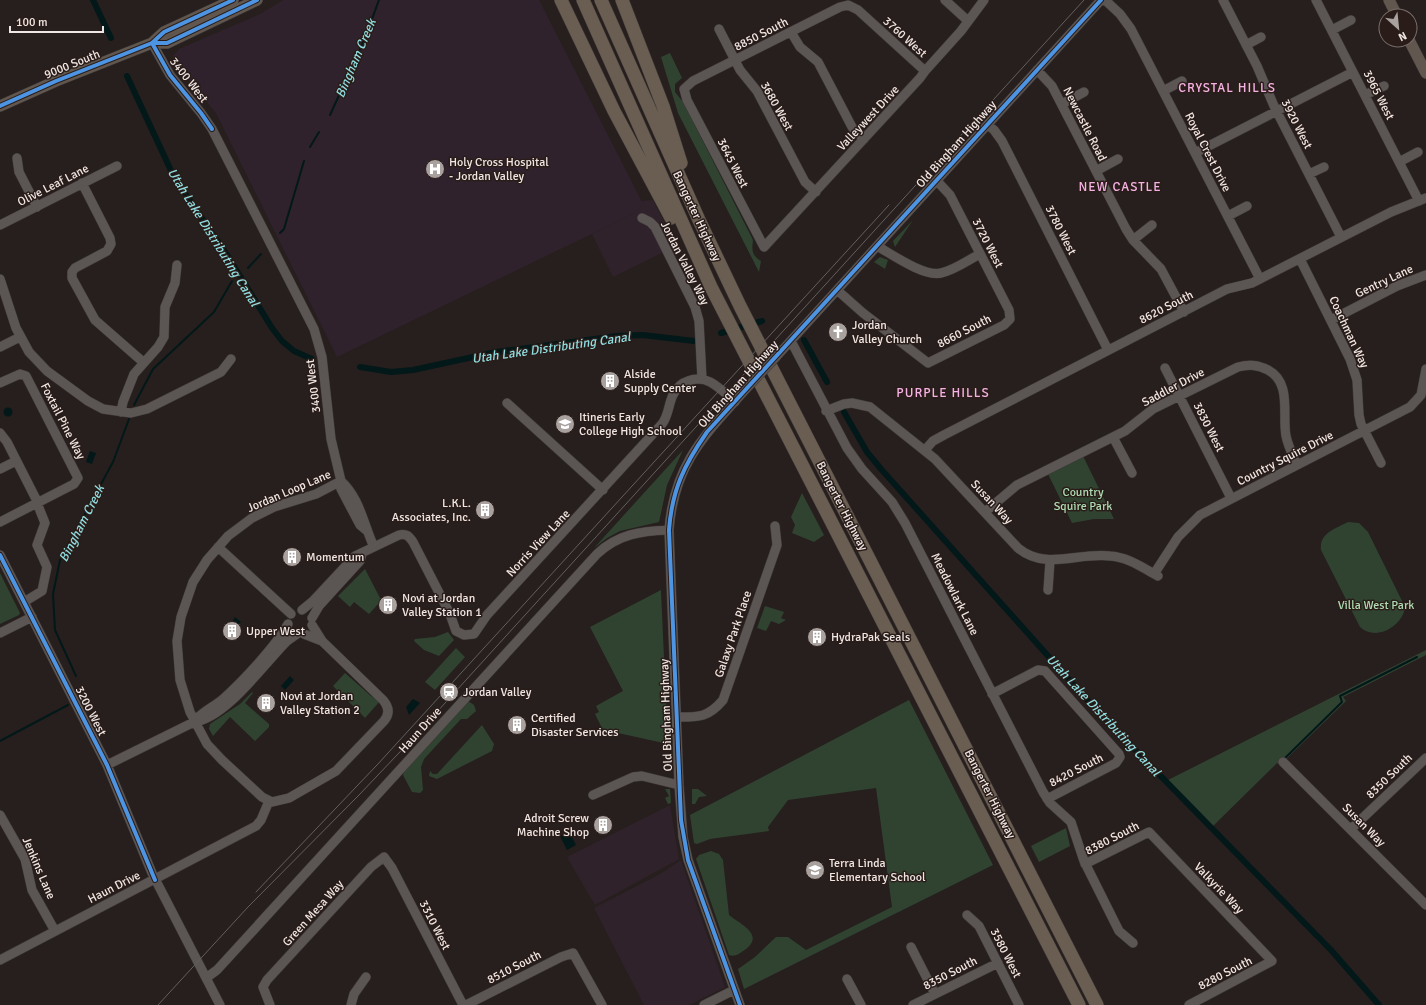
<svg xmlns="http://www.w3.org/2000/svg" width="1426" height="1005" font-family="Signika,sans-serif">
  <rect width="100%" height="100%" fill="#261f1d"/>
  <path fill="#30222b" d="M653,200L676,246L613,277L592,234L633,214L643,204L641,201Z
    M670,805L679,859L595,905L567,857Z
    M681,860L725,987L689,1005H644L594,908L660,874Z"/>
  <path fill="#30222c" d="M283,0H539L643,204L633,214L337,357L216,113L174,63L173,56L179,49L260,14Z"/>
  <path fill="#304331" d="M670,53L682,78L675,84V92L683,102L753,240C752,250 751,255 761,261L759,272L678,113L661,57Z
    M913,220L895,247L893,241Z
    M880,257L888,260L885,269L874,262Z
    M683,450L667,485L659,522L620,531L607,538L594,548Z
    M1083,456L1114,519H1094L1072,523L1048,474Z
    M802,493L824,535L814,542L792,533L795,525L791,517Z
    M1348,522L1359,523L1368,532L1405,607C1403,626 1376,642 1360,627L1321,550C1319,533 1335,529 1348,522Z
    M365,569L380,598L379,603L369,614L354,602L350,607L338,596Z
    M0,573L20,613L19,615L0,624Z
    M661,590V592L668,744L609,731L608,732H604L595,714L599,712L596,706L623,691L590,627Z
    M765,606L784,612L781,618L786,620L779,624L771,621L766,631L757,628Z
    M448,632L454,640L439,656L424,650L414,641L415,639L435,637Z
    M456,648L465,657L435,690L425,682Z
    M1426,650V655L1343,697L1346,701L1280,765L1277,763L1213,826L1168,780Z
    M345,673L371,696L380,701L365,718L333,686Z
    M252,692L253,693L245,703L269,724V727L255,741L230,717L213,736L209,729L210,724L240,704Z
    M909,700L993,865L744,989L738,969L755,957L776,937H788L806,950L892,907L876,788L788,800L768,827L769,831L710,839L697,844L694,843L690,815Z
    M468,701L474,705L476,711L467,719H461L424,759L421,767L423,790L420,793L412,792L403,775L405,770Z
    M482,725L494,744L492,751L437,779L429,776L430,771L433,774H437Z
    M665,789H670L671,803L668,804L665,798L669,796Z
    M692,789H698L707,796L699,797L695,804H692Z
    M1066,828L1070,846L1039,862L1031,846Z
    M711,851L719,854L723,860L729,915C738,923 768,935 743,951C739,954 735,957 729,955L696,859L699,855Z"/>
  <path fill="#031819" d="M3.5 412a4.5 4.5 0 1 1 9 0a4.5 4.5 0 1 1-9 0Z
    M90,451L96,453L92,464L86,462Z
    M235,617L241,622L233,630V627H229Z
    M290,676L294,680L285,690L281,686Z
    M413,699L420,703L409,715L406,707Z
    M569,831L576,845L567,850L560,836Z"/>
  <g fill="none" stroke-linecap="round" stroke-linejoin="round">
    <path stroke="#031819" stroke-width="2" d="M330,115L365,38L379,0
      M310,147L319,132
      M280,233L284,229L304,161
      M248,268L261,254
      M134,405L153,369L214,312L232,281
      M76,676L55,630L53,594L60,560L113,462L129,419
      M0,741L68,705
      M1283,760L1342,702L1340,696L1342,695L1417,657"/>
    <path stroke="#031819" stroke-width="6" d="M93,0L111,38
      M127,76L174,177L227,255L272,328L282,341L294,351L312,359
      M721,333L762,321
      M804,340L827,382
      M360,367L391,372L413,370L496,352L617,336L643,335L694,341
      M844,412L867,452L881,469L1099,713L1331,950L1379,1005"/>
    <defs>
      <path id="minor" d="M945,0L968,21
        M1105,0L1120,14L1131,29L1260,279
        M1223,0L1257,66L1274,106L1341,237
        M1316,0L1419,201
        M719,29L740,70L757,91L805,182L816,192
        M1332,30L1351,20
        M791,32L800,47L818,62L852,127L864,139
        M152,43L170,75L201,113L212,129L314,329L322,357L331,439L341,481V489L360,525L366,530
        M1246,45L1261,37
        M1037,70L1052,86L1126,229L1133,240L1161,269L1184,312
        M925,71L858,10L848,5L840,7L693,81L684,89L687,100L764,247L920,78L925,71L961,31L984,0
        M1163,91L1182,81
        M1365,95L1384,86
        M1062,104L1084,92
        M988,125L994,130L1002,141L1108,350
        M1195,153L1353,72
        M17,158L19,172L37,207
        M1399,162L1418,152
        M1096,171L1118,159
        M1309,174L1324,167
        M82,183L110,238L111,244L107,251L75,268L72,272V278L95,320L143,362
        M1228,216L1247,206
        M642,218L650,222L655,227L695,307L699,321L702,379
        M0,225L117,166
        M1133,240L1152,225
        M877,246C893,255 924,277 941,273C955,270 968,260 980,254
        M1300,259L1350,359L1357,380L1359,415L1361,424L1381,463
        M0,279L16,328L29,352L47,371L88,401L103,409L131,413L147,409L221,372L231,359
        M837,290L863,313L928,363L1004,325L1010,319L1009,310L950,195L937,181
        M1331,320L1397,286L1426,275
        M791,341L847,448L862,469L892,502L905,523L1043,792L1050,803L1071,822L1084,861L1119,931L1133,943
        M0,347L20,337
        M776,357L1101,0
        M1165,368L1231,498
        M0,383L20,374L26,376L78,478L74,484L0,522
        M507,403L603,490
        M826,411L844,404L852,403L870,407L935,459L1018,548C1046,571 1078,552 1110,556C1128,557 1143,568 1158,576
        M121,412L123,402L134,374L158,347L164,337L165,307L175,283L177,265
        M0,433L7,442L38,503
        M1113,437L1132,473
        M925,450L933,441L944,435L1227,289L1252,283L1391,212L1426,198
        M0,469L16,461
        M341,481C360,498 364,526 374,547
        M985,512L1017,485L1125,431L1153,409L1238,367C1250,364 1258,365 1268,370C1292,383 1282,414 1286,436C1288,446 1293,456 1297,465
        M218,547L291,614
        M0,555L107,765L152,873L220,1005
        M1154,574L1178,537L1200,515L1410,407L1421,395L1426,369
        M1048,590L1050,561
        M24,602L42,591L47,567L37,545L45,523L37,503
        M302,610L313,601L355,556L399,535C406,533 409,536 413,542L450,614L456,631L464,635L474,634L487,615L662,424C669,415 668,405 673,395C676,389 681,383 688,381C708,373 721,390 735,402
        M312,618L319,606L360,561L362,554
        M312,625L322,641L383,700C389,707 390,714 384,721L336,771L289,798L272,802L262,797L222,760L207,744L190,712L180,680L177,641L181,617L193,582L207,560L228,536L252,518L274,507L316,494L341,481
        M0,633L32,617
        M304,634L322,641
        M992,694L1038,670L1045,671L1119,754L1120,757L1116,763L1047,799
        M676,717C698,717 708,718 723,700L777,545L775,526
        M194,722C202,711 214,707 223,699C242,682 276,646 288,624
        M1283,762L1426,905
        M107,765L194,722C226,718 264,664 287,641L297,634
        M593,795L633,777L642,776L679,785
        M0,815L25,859L32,890L55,931
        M1351,829L1426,758
        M1085,864L1149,832L1272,961L1189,1005
        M967,915L979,926L1019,1005
        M911,947L935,994
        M0,960L256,826L261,820L269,801
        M206,978L217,970L597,554C618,534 641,531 669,530
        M847,979L861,1005
        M270,1005L263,987L267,980L371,867L384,857L392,868L463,1005
        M351,1005L354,994L366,977
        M466,1005L561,957L573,953L602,1005
        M704,1005L734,990
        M740,1005L688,860L683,837L679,785L669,530C674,464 704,436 746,389
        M913,1005L998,963"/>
      <path id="major" d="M1389,0L1397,16
        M1409,40L1426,73
        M152,43L164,32L233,0
        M0,106L56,81L152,43H167L257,0"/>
      <path id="highway" d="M561,0L614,111L671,218
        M583,0L711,287L1079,1005
        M601,0L699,220L740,306L1097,1005
        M622,0L663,106L681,163"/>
    </defs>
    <use href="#minor" stroke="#3f3938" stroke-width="10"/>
    <use href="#major" stroke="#3f3938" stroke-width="12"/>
    <use href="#highway" stroke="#3f3938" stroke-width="14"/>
    <use href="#minor" stroke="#5b5654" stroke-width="9"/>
    <use href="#major" stroke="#61574f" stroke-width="11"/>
    <use href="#highway" stroke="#6a5d51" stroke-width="13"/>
    <path stroke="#635f5d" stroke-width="1" d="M256,892L377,765L889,205
      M158,1005L248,907L359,795L416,735L1084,0"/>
    <defs>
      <path id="minor-bridge" d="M746,389L776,357"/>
    </defs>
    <use href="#minor-bridge" stroke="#3f3938" stroke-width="10" stroke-linecap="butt"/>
    <use href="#minor-bridge" stroke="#5b5654" stroke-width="9"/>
    <defs>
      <path id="cycleway" d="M152,43L170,75L201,113L212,129
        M152,43L164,32L233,0
        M0,106L56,81L152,43H167L257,0
        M0,555L107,765L155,880
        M740,1005L688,860L681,820L669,530C672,490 684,465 707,432L1101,0"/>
    </defs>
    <use href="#cycleway" stroke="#2a1d19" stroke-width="6"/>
    <use href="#cycleway" stroke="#4d94e3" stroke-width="4"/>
  </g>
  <defs>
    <symbol id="hospital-disc" viewBox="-11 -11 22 22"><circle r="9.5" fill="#a9a19e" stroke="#2a1d19"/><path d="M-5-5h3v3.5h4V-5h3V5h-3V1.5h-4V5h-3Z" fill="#fff"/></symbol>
    <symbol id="church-disc" viewBox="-11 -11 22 22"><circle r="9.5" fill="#a9a19e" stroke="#2a1d19"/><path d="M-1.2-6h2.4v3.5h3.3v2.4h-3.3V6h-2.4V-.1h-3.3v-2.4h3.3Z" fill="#fff"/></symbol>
    <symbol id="building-disc" viewBox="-11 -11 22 22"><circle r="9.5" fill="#a9a19e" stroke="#2a1d19"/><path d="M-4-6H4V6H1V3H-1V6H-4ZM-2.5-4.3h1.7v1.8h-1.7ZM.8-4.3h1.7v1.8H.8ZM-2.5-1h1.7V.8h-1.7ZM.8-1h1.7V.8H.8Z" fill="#fff"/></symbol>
    <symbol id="school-disc" viewBox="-11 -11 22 22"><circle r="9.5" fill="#a9a19e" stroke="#2a1d19"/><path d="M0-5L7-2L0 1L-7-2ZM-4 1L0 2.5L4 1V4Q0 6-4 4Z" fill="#fff"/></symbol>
    <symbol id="station-disc" viewBox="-11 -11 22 22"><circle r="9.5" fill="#a9a19e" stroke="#2a1d19"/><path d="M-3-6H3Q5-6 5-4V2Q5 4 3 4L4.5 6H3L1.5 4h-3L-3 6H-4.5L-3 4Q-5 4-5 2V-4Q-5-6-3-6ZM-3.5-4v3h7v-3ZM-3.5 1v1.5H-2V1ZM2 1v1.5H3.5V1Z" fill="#fff"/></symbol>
  </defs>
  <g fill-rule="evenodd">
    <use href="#hospital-disc" x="424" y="158" width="22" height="22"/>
    <use href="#church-disc" x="827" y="321" width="22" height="22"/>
    <use href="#building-disc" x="599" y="370" width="22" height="22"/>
    <use href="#school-disc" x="554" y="413" width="22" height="22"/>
    <use href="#building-disc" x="474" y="499" width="22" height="22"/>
    <use href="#building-disc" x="281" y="546" width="22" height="22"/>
    <use href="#building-disc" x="377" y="594" width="22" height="22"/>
    <use href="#building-disc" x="221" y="620" width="22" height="22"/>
    <use href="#building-disc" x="806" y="626" width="22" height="22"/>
    <use href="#station-disc" x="438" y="681" width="22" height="22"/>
    <use href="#building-disc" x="255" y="692" width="22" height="22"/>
    <use href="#building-disc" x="506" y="714" width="22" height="22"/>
    <use href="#building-disc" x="592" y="814" width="22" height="22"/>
    <use href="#school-disc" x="804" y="859" width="22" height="22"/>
  </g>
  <g text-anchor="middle" stroke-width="3" stroke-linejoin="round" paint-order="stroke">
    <g font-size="12" fill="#f0e7e4" stroke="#2a1d19">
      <text transform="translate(761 34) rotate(-27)" y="4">8850 South</text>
      <text transform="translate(905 37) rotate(42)" y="4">3760 West</text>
      <text transform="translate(72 64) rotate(-22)" y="4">9000 South</text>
      <text transform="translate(189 80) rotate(52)" y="4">3400 West</text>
      <text transform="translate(1379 95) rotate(63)" y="4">3965 West</text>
      <text transform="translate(777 106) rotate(61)" y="4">3680 West</text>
      <text transform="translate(868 118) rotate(-47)" y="4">Valleywest Drive</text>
      <text transform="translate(1085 124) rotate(63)" y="4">Newcastle Road</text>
      <text transform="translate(1297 124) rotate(63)" y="4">3920 West</text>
      <text transform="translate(956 144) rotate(-48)" y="4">Old Bingham Highway</text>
      <text transform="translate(1208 152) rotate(63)" y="4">Royal Crest Drive</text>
      <text transform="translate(733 163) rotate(63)" y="4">3645 West</text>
      <text transform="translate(53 185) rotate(-27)" y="4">Olive Leaf Lane</text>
      <text transform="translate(697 216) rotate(65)" y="4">Bangerter Highway</text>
      <text transform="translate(1061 230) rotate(63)" y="4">3780 West</text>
      <text transform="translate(988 243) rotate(63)" y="4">3720 West</text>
      <text transform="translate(685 263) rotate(63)" y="4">Jordan Valley Way</text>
      <text transform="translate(1384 281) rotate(-25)" y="4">Gentry Lane</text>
      <text transform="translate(1166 307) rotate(-27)" y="4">8620 South</text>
      <text transform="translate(964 331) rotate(-27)" y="4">8660 South</text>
      <text transform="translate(1349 332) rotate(65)" y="4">Coachman Way</text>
      <text transform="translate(738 384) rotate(-48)" y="4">Old Bingham Highway</text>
      <text transform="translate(313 386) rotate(-97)" y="4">3400 West</text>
      <text transform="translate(1173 387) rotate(-28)" y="4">Saddler Drive</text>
      <text transform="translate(63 421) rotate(63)" y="4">Foxtail Pine Way</text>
      <text transform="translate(1209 427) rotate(63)" y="4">3830 West</text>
      <text transform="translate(1285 458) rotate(-27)" y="4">Country Squire Drive</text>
      <text transform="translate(289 491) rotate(-23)" y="4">Jordan Loop Lane</text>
      <text transform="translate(992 502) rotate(47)" y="4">Susan Way</text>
      <text transform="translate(842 506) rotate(63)" y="4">Bangerter Highway</text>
      <text transform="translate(538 543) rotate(-47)" y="4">Norris View Lane</text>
      <text transform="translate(955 594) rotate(63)" y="4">Meadowlark Lane</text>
      <text transform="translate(733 634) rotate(-71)" y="4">Galaxy Park Place</text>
      <text transform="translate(91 711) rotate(63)" y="4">3200 West</text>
      <text transform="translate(666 715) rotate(-92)" y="4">Old Bingham Highway</text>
      <text transform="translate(420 730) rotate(-48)" y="4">Haun Drive</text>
      <text transform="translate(1076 770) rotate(-27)" y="4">8420 South</text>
      <text transform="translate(1389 776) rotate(-44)" y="4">8350 South</text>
      <text transform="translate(990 794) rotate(63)" y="4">Bangerter Highway</text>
      <text transform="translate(1364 825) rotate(45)" y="4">Susan Way</text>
      <text transform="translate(1112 838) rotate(-27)" y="4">8380 South</text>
      <text transform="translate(39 868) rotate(67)" y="4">Jenkins Lane</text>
      <text transform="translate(114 887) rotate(-27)" y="4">Haun Drive</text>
      <text transform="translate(1219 888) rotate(46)" y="4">Valkyrie Way</text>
      <text transform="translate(313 913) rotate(-48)" y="4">Green Mesa Way</text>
      <text transform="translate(435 925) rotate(63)" y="4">3310 West</text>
      <text transform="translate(1006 953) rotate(63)" y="4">3580 West</text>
      <text transform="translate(514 967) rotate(-27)" y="4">8510 South</text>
      <text transform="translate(950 973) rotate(-27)" y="4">8350 South</text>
      <text transform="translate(1225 973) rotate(-27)" y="4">8280 South</text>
    </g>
    <g font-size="12" fill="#f0e7e4" stroke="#2a1d19" text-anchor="start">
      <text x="449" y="166">Holy Cross Hospital<tspan x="449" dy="14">- Jordan Valley</tspan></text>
      <text x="852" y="329">Jordan<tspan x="852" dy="14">Valley Church</tspan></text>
      <text x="624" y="378">Alside<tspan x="624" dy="14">Supply Center</tspan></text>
      <text x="579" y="421">Itineris Early<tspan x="579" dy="14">College High School</tspan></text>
      <text x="471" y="507" text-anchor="end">L.K.L.<tspan x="471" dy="14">Associates, Inc.</tspan></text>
      <text x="306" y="561">Momentum</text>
      <text x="402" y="602">Novi at Jordan<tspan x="402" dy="14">Valley Station 1</tspan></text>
      <text x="246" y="635">Upper West</text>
      <text x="831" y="641">HydraPak Seals</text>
      <text x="463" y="696">Jordan Valley</text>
      <text x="280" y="700">Novi at Jordan<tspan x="280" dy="14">Valley Station 2</tspan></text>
      <text x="531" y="722">Certified<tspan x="531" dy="14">Disaster Services</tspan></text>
      <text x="589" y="822" text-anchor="end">Adroit Screw<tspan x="589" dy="14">Machine Shop</tspan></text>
      <text x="829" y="867">Terra Linda<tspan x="829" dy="14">Elementary School</tspan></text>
    </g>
    <g font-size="12" fill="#aeddb3" stroke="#2a1d19">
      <text x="1083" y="496">Country<tspan x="1083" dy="14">Squire Park</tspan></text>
      <text x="1376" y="609">Villa West Park</text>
    </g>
    <g font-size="13" font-style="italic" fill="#90dde1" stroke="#2a1d19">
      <text transform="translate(355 58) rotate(-67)" y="5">Bingham Creek</text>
      <text transform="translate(214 237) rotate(58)" y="5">Utah Lake Distributing Canal</text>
      <text transform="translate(551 347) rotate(-8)" y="5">Utah Lake Distributing Canal</text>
      <text transform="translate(81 523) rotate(-63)" y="5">Bingham Creek</text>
      <text transform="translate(1104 715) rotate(47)" y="5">Utah Lake Distributing Canal</text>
    </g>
    <g font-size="13" letter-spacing="1" fill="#f5b2e4" stroke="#2a1d19">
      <text x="1227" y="92">CRYSTAL HILLS</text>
      <text x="1120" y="191">NEW CASTLE</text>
      <text x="943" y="397">PURPLE HILLS</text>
    </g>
  </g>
  <g transform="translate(1398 28) rotate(153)"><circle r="19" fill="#2a1d19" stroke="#796e6a"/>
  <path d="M0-3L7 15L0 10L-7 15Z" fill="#a9a19e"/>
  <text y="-6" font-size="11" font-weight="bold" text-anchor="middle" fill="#f0e7e4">N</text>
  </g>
  <path d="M10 26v6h93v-6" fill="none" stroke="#f0e7e4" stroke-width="2"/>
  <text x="16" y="26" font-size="12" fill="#f0e7e4" stroke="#2a1d19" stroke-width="3" paint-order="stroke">100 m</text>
</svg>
